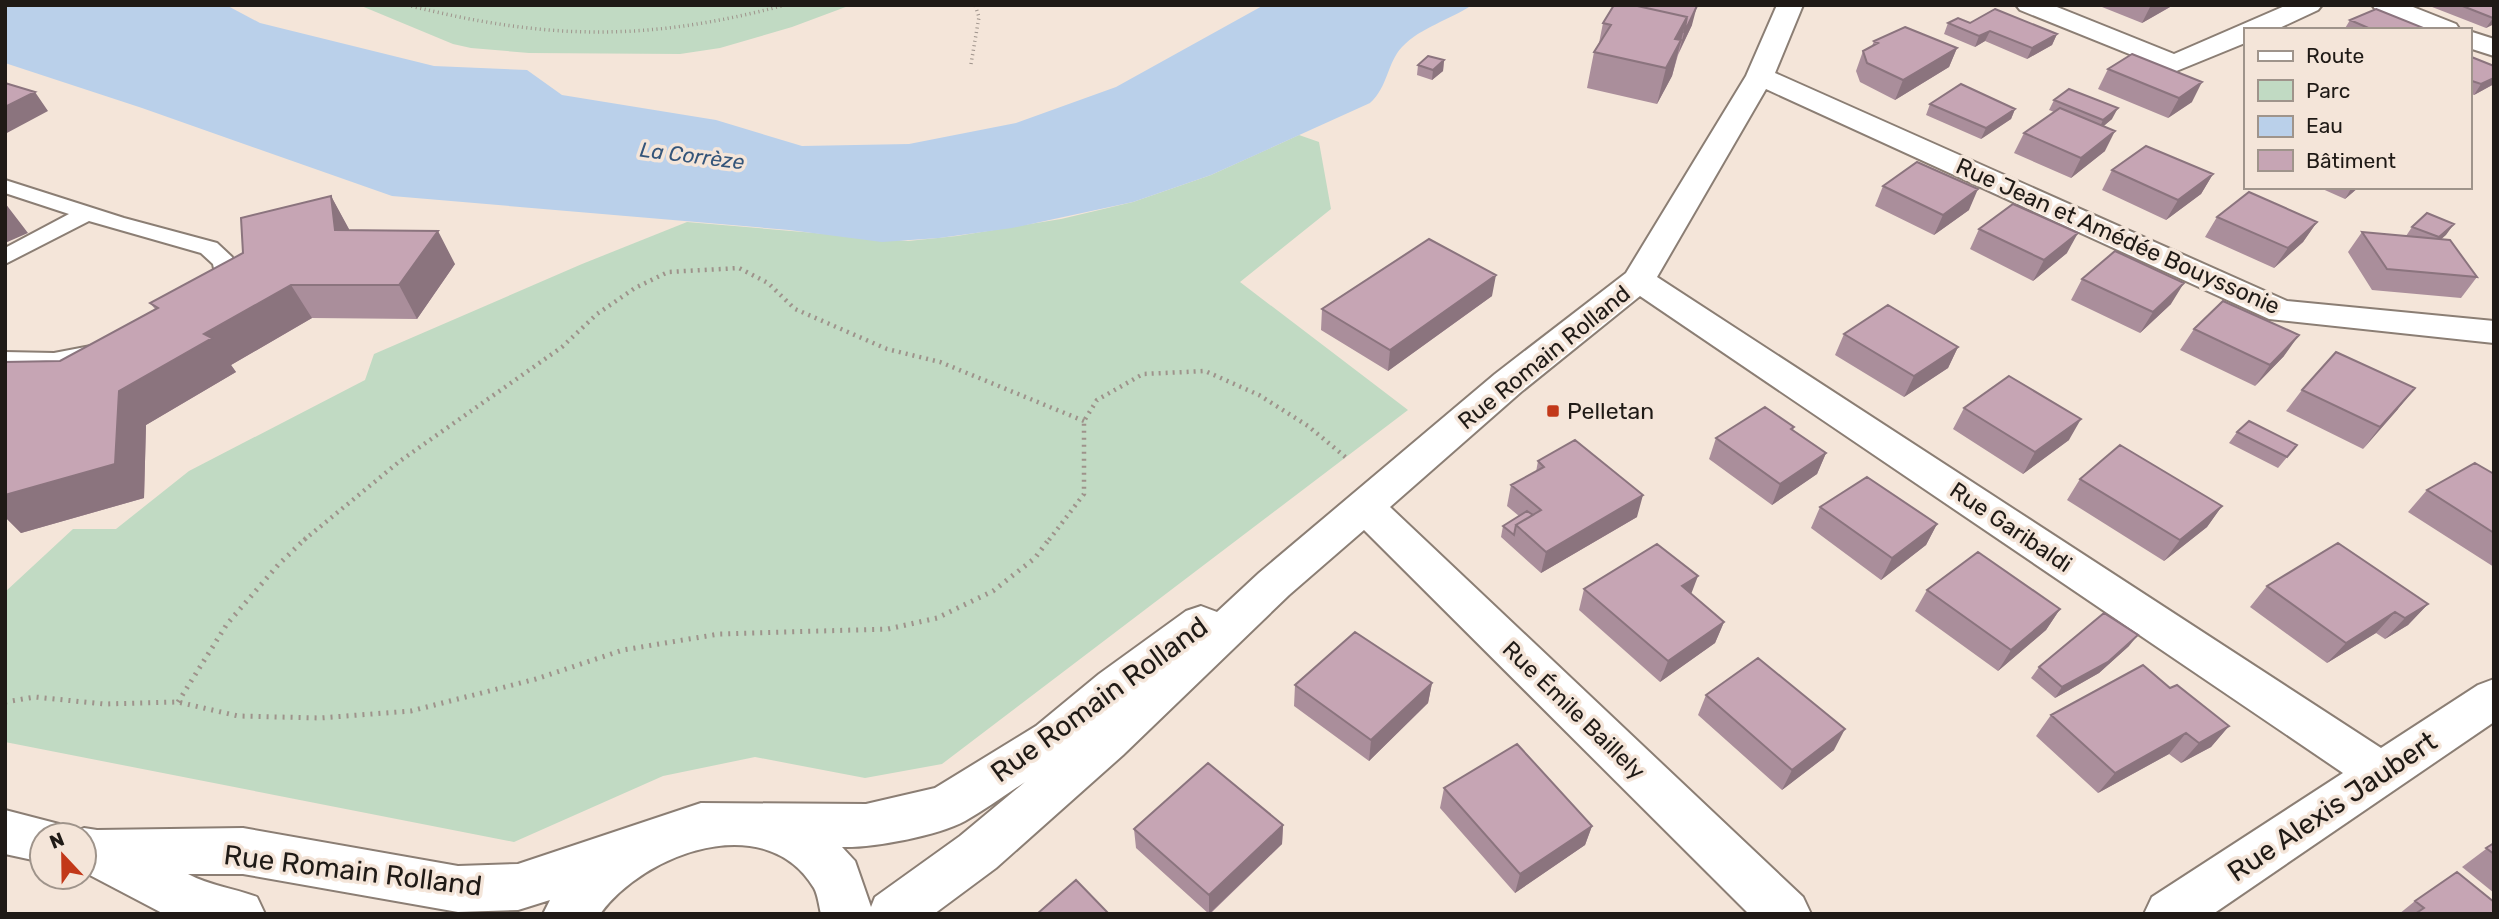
<svg xmlns="http://www.w3.org/2000/svg" width="2499" height="919" font-family="Rubik,sans-serif">
  <rect width="100%" height="100%" fill="#f4e5d9"/>
  <path fill="#c1dac3" d="M359,5H851L792,27L720,48L680,54L529,53L471,48L453,44Z
    M1299,135L1319,142L1331,209L1240,282L1408,410L942,764L865,778L755,757L663,776L514,842L5,742V592L73,529H116L189,471L365,380L374,354L582,264L687,222L908,241L957,236L1061,219L1133,202L1211,175Z"/>
  <path fill="#bad0ea" d="M5,5H226L260,23L434,66L527,70L562,95L716,120L802,146L909,144L1016,123L1116,87L1264,5H1472C1450,20 1421,27 1402,47C1387,63 1388,87 1370,103L1211,175L1133,202L1012,228L939,238L882,242L789,230L392,196L142,108L5,63Z"/>
  <g fill="none" stroke-linecap="round" stroke-linejoin="round">
    <defs>
      <path id="service" d="M5,180L124,218L217,243L232,257L237,273L221,297H205L201,292L215,273L213,264L201,253L89,221L5,264V248L69,214L5,193Z
        M96,345L105,347L108,353L105,359L54,369L5,368V352L54,353Z"/>
      <path id="minor" d="M1777,5H1803L1775,73L2287,301L2494,321V343L2269,319L1766,89L1657,277L2381,748L2478,685L2494,679V722L2213,914H2144L2152,897L2343,773L1640,296L1521,392L1390,507L1803,897L1811,914H1749L1364,530L1289,595L1123,755L996,868L934,914H821C819,906 818,895 814,888C766,808 644,853 600,914H543L550,900L518,910L458,912L243,874H188C210,886 234,888 257,897L265,914H164L84,872V835H66L84,828L97,830L243,828L458,866L518,864L701,803L866,804L935,788L1036,726L1099,674L1186,611L1201,606L1217,612L1259,573L1495,374L1626,273L1746,76ZM1025,782L960,836L875,897L871,907L855,861L842,847C873,848 937,836 965,821C985,810 1005,795 1025,782Z
        M2016,5H2052L2174,54L2287,5H2322L2318,10L2275,30H2245V43L2174,72L2020,10Z
        M2372,5H2408L2456,24L2460,30H2423L2376,10Z
        M2469,31L2494,39V56L2469,48Z
        M5,810L59,824L64,835H42V862L5,854Z"/>
    </defs>
    <use href="#service" stroke="#8b7e74" stroke-width="4"/>
    <use href="#minor" stroke="#8b7e74" stroke-width="4"/>
    <path stroke="#9e938b" stroke-width="3.5" stroke-dasharray="1 3.5" stroke-linecap="butt" d="M407,5C546,40 646,42 785,5
      M971,64L979,17L975,5"/>
    <path stroke="#9e938b" stroke-width="4.5" stroke-dasharray="2 5" stroke-linecap="butt" d="M304,540L400,461L562,347L597,314L635,288L668,272L739,268L768,283L795,309L887,349L940,362L1084,421
      M1049,540L1084,494V421L1097,400L1143,374L1205,371L1259,395L1308,426L1349,460"/>
    <path stroke="#9e938b" stroke-width="5" stroke-dasharray="2 6" stroke-linecap="butt" d="M5,702L35,697L104,704L178,702L238,716L320,718L411,711L536,679L623,650L719,634L888,629L937,618L993,591L1035,558L1050,538
      M178,702L227,624L278,565L306,538"/>
    <use href="#service" fill="#fff" fill-rule="evenodd"/>
    <use href="#minor" fill="#fff" fill-rule="evenodd"/>
  </g>
  <path fill="#aa8e9b" d="M2097,5H2171L2170,7L2142,23Z
    M2427,5H2494V24L2486,28Z
    M2350,20L2425,30H2344Z
    M1603,23L1692,25L1678,55L1672,76L1657,104L1587,88L1594,52L1599,43Z
    M1948,23H1970L2057,34L2052,45L2027,59L1985,41L1975,47L1944,34Z
    M1874,41L1957,48L1949,67L1895,100L1860,82L1856,71L1863,51L1872,46Z
    M2469,56L2494,84L2474,95L2469,93Z
    M1444,60L1443,71L1432,80L1417,75L1418,65Z
    M2108,69L2192,102L2168,118L2098,89Z
    M2054,100L2112,119L2103,126L2105,151L2071,178L2014,153L2024,133L2054,112L2049,110Z
    M1930,104L2015,109L2011,119L1981,139L1926,115Z
    M2112,170L2213,174L2201,194L2166,220L2102,190Z
    M1883,186L1969,210L1934,235L1875,206Z
    M2318,187H2359L2345,199Z
    M331,196L349,230L455,264L417,319L312,318L231,365L236,372L146,425L144,498L21,533L5,517V362L60,361L155,309L150,303L243,253Z
    M2217,217L2317,222L2303,242L2274,268L2205,237Z
    M2454,224L2441,239L2477,277L2461,298L2372,290L2348,252L2362,232L2406,236L2412,227Z
    M1979,229L2067,253L2033,281L1970,249Z
    M2082,279L2171,304L2140,333L2071,300Z
    M1492,296L1388,371L1321,330L1322,309Z
    M2194,329L2284,356L2255,386L2180,350Z
    M1844,334L1958,347L1948,368L1904,397L1835,355Z
    M2302,390L2398,409L2363,449L2286,411Z
    M1964,408L2069,440L2023,474L1953,429Z
    M1794,427L1793,430L1826,453L1817,474L1772,505L1709,459L1716,438Z
    M2237,432L2297,445L2278,468L2229,443Z
    M1538,461L1637,517L1541,573L1501,537L1503,526L1519,516L1507,506L1511,485L1536,472Z
    M2494,474V567L2408,512L2427,490Z
    M2080,479L2222,506L2207,527L2164,561L2067,500Z
    M1820,507L1937,524L1926,545L1881,580L1811,528Z
    M2267,586L2428,604L2408,625L2385,639L2376,633L2327,663L2250,607Z
    M1584,589L1724,622L1715,643L1660,682L1579,610Z
    M1927,590L2060,609L2046,630L1998,671L1915,611Z
    M2129,646L2099,673L2055,698L2031,678L2039,667Z
    M1432,683L1428,703L1369,761L1294,706L1295,685Z
    M2170,688L2229,726L2211,747L2181,763L2169,754L2098,793L2036,736L2051,715Z
    M1706,695L1834,750L1782,790L1698,715Z
    M1444,788L1592,826L1585,845L1515,893L1440,808Z
    M1283,825L1282,844L1210,914H1209L1136,848L1134,829Z
    M2494,843V893L2462,867Z
    M2415,901L2494,914H2399Z"/>
  <path fill="#8b747e" d="M2151,5H2171L2170,7L2142,23Z
    M1697,6L1692,25L1679,52L1684,33Z
    M1687,17L1672,76L1657,104L1666,68L1675,39Z
    M2494,17V24L2486,28L2493,18Z
    M1990,31L1985,41L1975,47L1979,36Z
    M2057,34L2052,45L2027,59L2032,48Z
    M1957,48L1949,67L1895,100L1903,80Z
    M1444,60L1443,71L1432,80L1433,70Z
    M2494,78V84L2474,95L2481,84Z
    M2202,82L2192,102L2168,118L2179,98Z
    M35,92L48,111L5,134V107Z
    M2118,108L2112,119L2098,131L2103,120Z
    M2015,109L2011,119L1981,139L1986,128Z
    M2115,131L2105,151L2071,178L2081,158Z
    M2213,174L2201,194L2166,220L2178,200Z
    M2352,187H2359L2345,199Z
    M1978,189L1969,210L1934,235L1943,215Z
    M331,196L349,229L354,263L335,230Z
    M5,203L28,233L5,243Z
    M2317,222L2303,242L2274,268L2288,248Z
    M2454,224L2446,235L2431,248L2439,237Z
    M438,231L455,264L417,319L399,285Z
    M2078,233L2067,253L2033,281L2044,260Z
    M1496,275L1492,296L1388,371L1390,350Z
    M2184,283L2171,304L2140,333L2153,312Z
    M291,285L312,318L231,365L236,372L146,425L144,498L21,533L5,517V495L119,391L204,334Z
    M2299,335L2284,356L2255,386L2270,365Z
    M1958,347L1948,368L1904,397L1914,376Z
    M2415,388L2398,409L2363,449L2380,427Z
    M2081,419L2069,440L2023,474L2035,452Z
    M1826,453L1817,474L1772,505L1780,484Z
    M1643,495L1637,517L1541,573L1546,552Z
    M2222,506L2207,527L2164,561L2180,540Z
    M1937,524L1926,545L1881,580L1892,558Z
    M1698,576L1690,597L1682,586Z
    M2428,604L2408,625L2385,639L2405,618Z
    M2060,609L2046,630L1998,671L2011,650Z
    M2395,612L2376,633L2327,663L2346,643Z
    M1724,622L1715,643L1660,682L1668,661Z
    M2138,635L2129,646L2099,673L2055,698L2062,687Z
    M1432,683L1428,703L1369,761L1371,740Z
    M2229,726L2211,747L2181,763L2199,743Z
    M1845,729L1834,750L1782,790L1792,770Z
    M2186,733L2169,754L2098,793L2115,773Z
    M1283,825L1282,844L1209,914V895Z
    M1592,826L1585,845L1515,893L1520,874Z"/>
  <path fill="#c6a5b4" stroke="#8b747e" stroke-width="2" d="M1614,5H1633L1687,17L1675,39L1681,40L1666,68L1594,52L1611,25L1603,23Z
    M1643,5H1693L1697,6L1684,33L1687,17L1642,7Z
    M2460,5H2494V17L2493,18Z
    M1995,9L2057,34L2032,48L1990,31L1979,36L1948,23L1958,18L1970,23Z
    M2376,9L2426,29L2424,30H2373L2350,20Z
    M1905,27L1957,48L1903,80L1867,63L1863,51L1878,43L1874,41Z
    M2132,54L2202,82L2179,98L2108,69Z
    M1428,56L1444,60L1433,70L1418,65Z
    M2469,56L2494,66V78L2481,84L2469,80Z
    M5,83L35,92L5,107Z
    M1961,84L2015,109L1986,128L1930,104Z
    M2069,89L2118,108L2103,120L2054,100Z
    M2060,108L2115,131L2081,158L2024,133Z
    M2146,146L2213,174L2178,200L2112,170Z
    M1917,162L1978,189L1943,215L1883,186Z
    M2249,192L2317,222L2288,248L2217,217Z
    M331,196L335,230L438,231L399,285H291L204,334L212,338L119,391L115,464L5,495V362L60,361L158,308L150,303L243,253L241,218Z
    M2013,204L2078,233L2044,260L1979,229Z
    M2427,213L2454,224L2439,237L2412,227Z
    M2362,232L2450,240L2477,277L2387,269Z
    M1429,239L1496,275L1390,350L1322,309Z
    M2115,251L2184,283L2153,312L2082,279Z
    M2223,301L2299,335L2270,365L2194,329Z
    M1888,305L1958,347L1914,376L1844,334Z
    M2336,352L2415,388L2380,427L2302,390Z
    M2009,376L2081,419L2035,452L1964,408Z
    M1765,407L1794,427L1791,429L1826,453L1780,484L1716,438Z
    M2249,421L2297,445L2287,457L2237,432Z
    M1575,440L1643,495L1546,552L1516,525L1541,510L1511,485L1544,467L1538,461Z
    M2120,445L2222,506L2180,540L2080,479Z
    M2475,463L2494,474V533L2427,490Z
    M1867,477L1937,524L1892,558L1820,507Z
    M1527,511L1533,515L1516,525L1514,535L1503,526Z
    M2338,543L2428,604L2405,618L2395,612L2346,643L2267,586Z
    M1657,544L1698,576L1682,586L1724,622L1668,661L1584,589Z
    M1978,552L2060,609L2011,650L1927,590Z
    M2104,613L2138,635L2108,662L2062,687L2039,667Z
    M1355,632L1432,683L1371,740L1295,685Z
    M1758,658L1845,729L1792,770L1706,695Z
    M2143,665L2170,688L2177,685L2229,726L2199,743L2186,733L2115,773L2051,715Z
    M1517,744L1592,826L1520,874L1444,788Z
    M1208,763L1283,825L1209,895L1134,829Z
    M2494,843V854L2486,848Z
    M2457,872L2494,902V914H2415L2424,908L2415,901Z
    M1076,880L1109,914H1037Z"/>
  <rect fill="#c23819" stroke="#f4e5d9" stroke-width="2.5" x="1546" y="404" width="14" height="14" rx="3.5"/>
  <g text-anchor="middle" stroke-width="7" stroke-linejoin="round" paint-order="stroke">
    <g font-size="21" font-style="italic" fill="#34557a" stroke="#f4e5d9">
      <text transform="translate(692 156) rotate(7)" y="7">La Corrèze</text>
    </g>
    <g font-size="23" fill="#1f1a16" stroke="#f4e5d9">
      <text transform="translate(2118 236) rotate(24)" y="8">Rue Jean et Amédée Bouyssonie</text>
      <text transform="translate(1544 357) rotate(-39)" y="8">Rue Romain Rolland</text>
      <text transform="translate(2011 527) rotate(34)" y="8">Rue Garibaldi</text>
      <text transform="translate(1574 710) rotate(44)" y="8">Rue Émile Baillely</text>
    </g>
    <g font-size="23" fill="#1f1a16" stroke="#f4e5d9" text-anchor="start">
      <text x="1567" y="419">Pelletan</text>
    </g>
    <g font-size="28" fill="#1f1a16" stroke="#f4e5d9">
      <text transform="translate(1099 699) rotate(-36)" y="10">Rue Romain Rolland</text>
      <text transform="translate(2332 806) rotate(-34)" y="10">Rue Alexis Jaubert</text>
      <text transform="translate(353 870) rotate(7)" y="10">Rue Romain Rolland</text>
    </g>
  </g>
  <rect width="2499" height="919" fill="none" stroke="#1f1a16" stroke-width="14"/>
  <rect x="2244" y="28" width="228" height="161" fill="#f4e5d9" stroke="#9f948b" stroke-width="2"/>
  <rect x="2258" y="51" width="35" height="10" fill="#ffffff" stroke="#9f948b" stroke-width="2"/>
  <text x="2306" y="63" font-size="21" fill="#1f1a16">Route</text>
  <rect x="2258" y="80" width="35" height="21" fill="#c1dac3" stroke="#9f948b" stroke-width="2"/>
  <text x="2306" y="98" font-size="21" fill="#1f1a16">Parc</text>
  <rect x="2258" y="116" width="35" height="21" fill="#bad0ea" stroke="#9f948b" stroke-width="2"/>
  <text x="2306" y="133" font-size="21" fill="#1f1a16">Eau</text>
  <rect x="2258" y="150" width="35" height="21" fill="#c6a5b4" stroke="#9f948b" stroke-width="2"/>
  <text x="2306" y="168" font-size="21" fill="#1f1a16">Bâtiment</text>
  <g transform="translate(63 856) rotate(338)"><circle r="33" fill="#f4e5d9" stroke="#9f948b" stroke-width="2"/>
  <path d="M0-5L12 26L0 18L-12 26Z" fill="#c23819"/>
  <text y="-10" font-size="19" font-weight="bold" text-anchor="middle" fill="#1f1a16">N</text>
  </g>
</svg>
